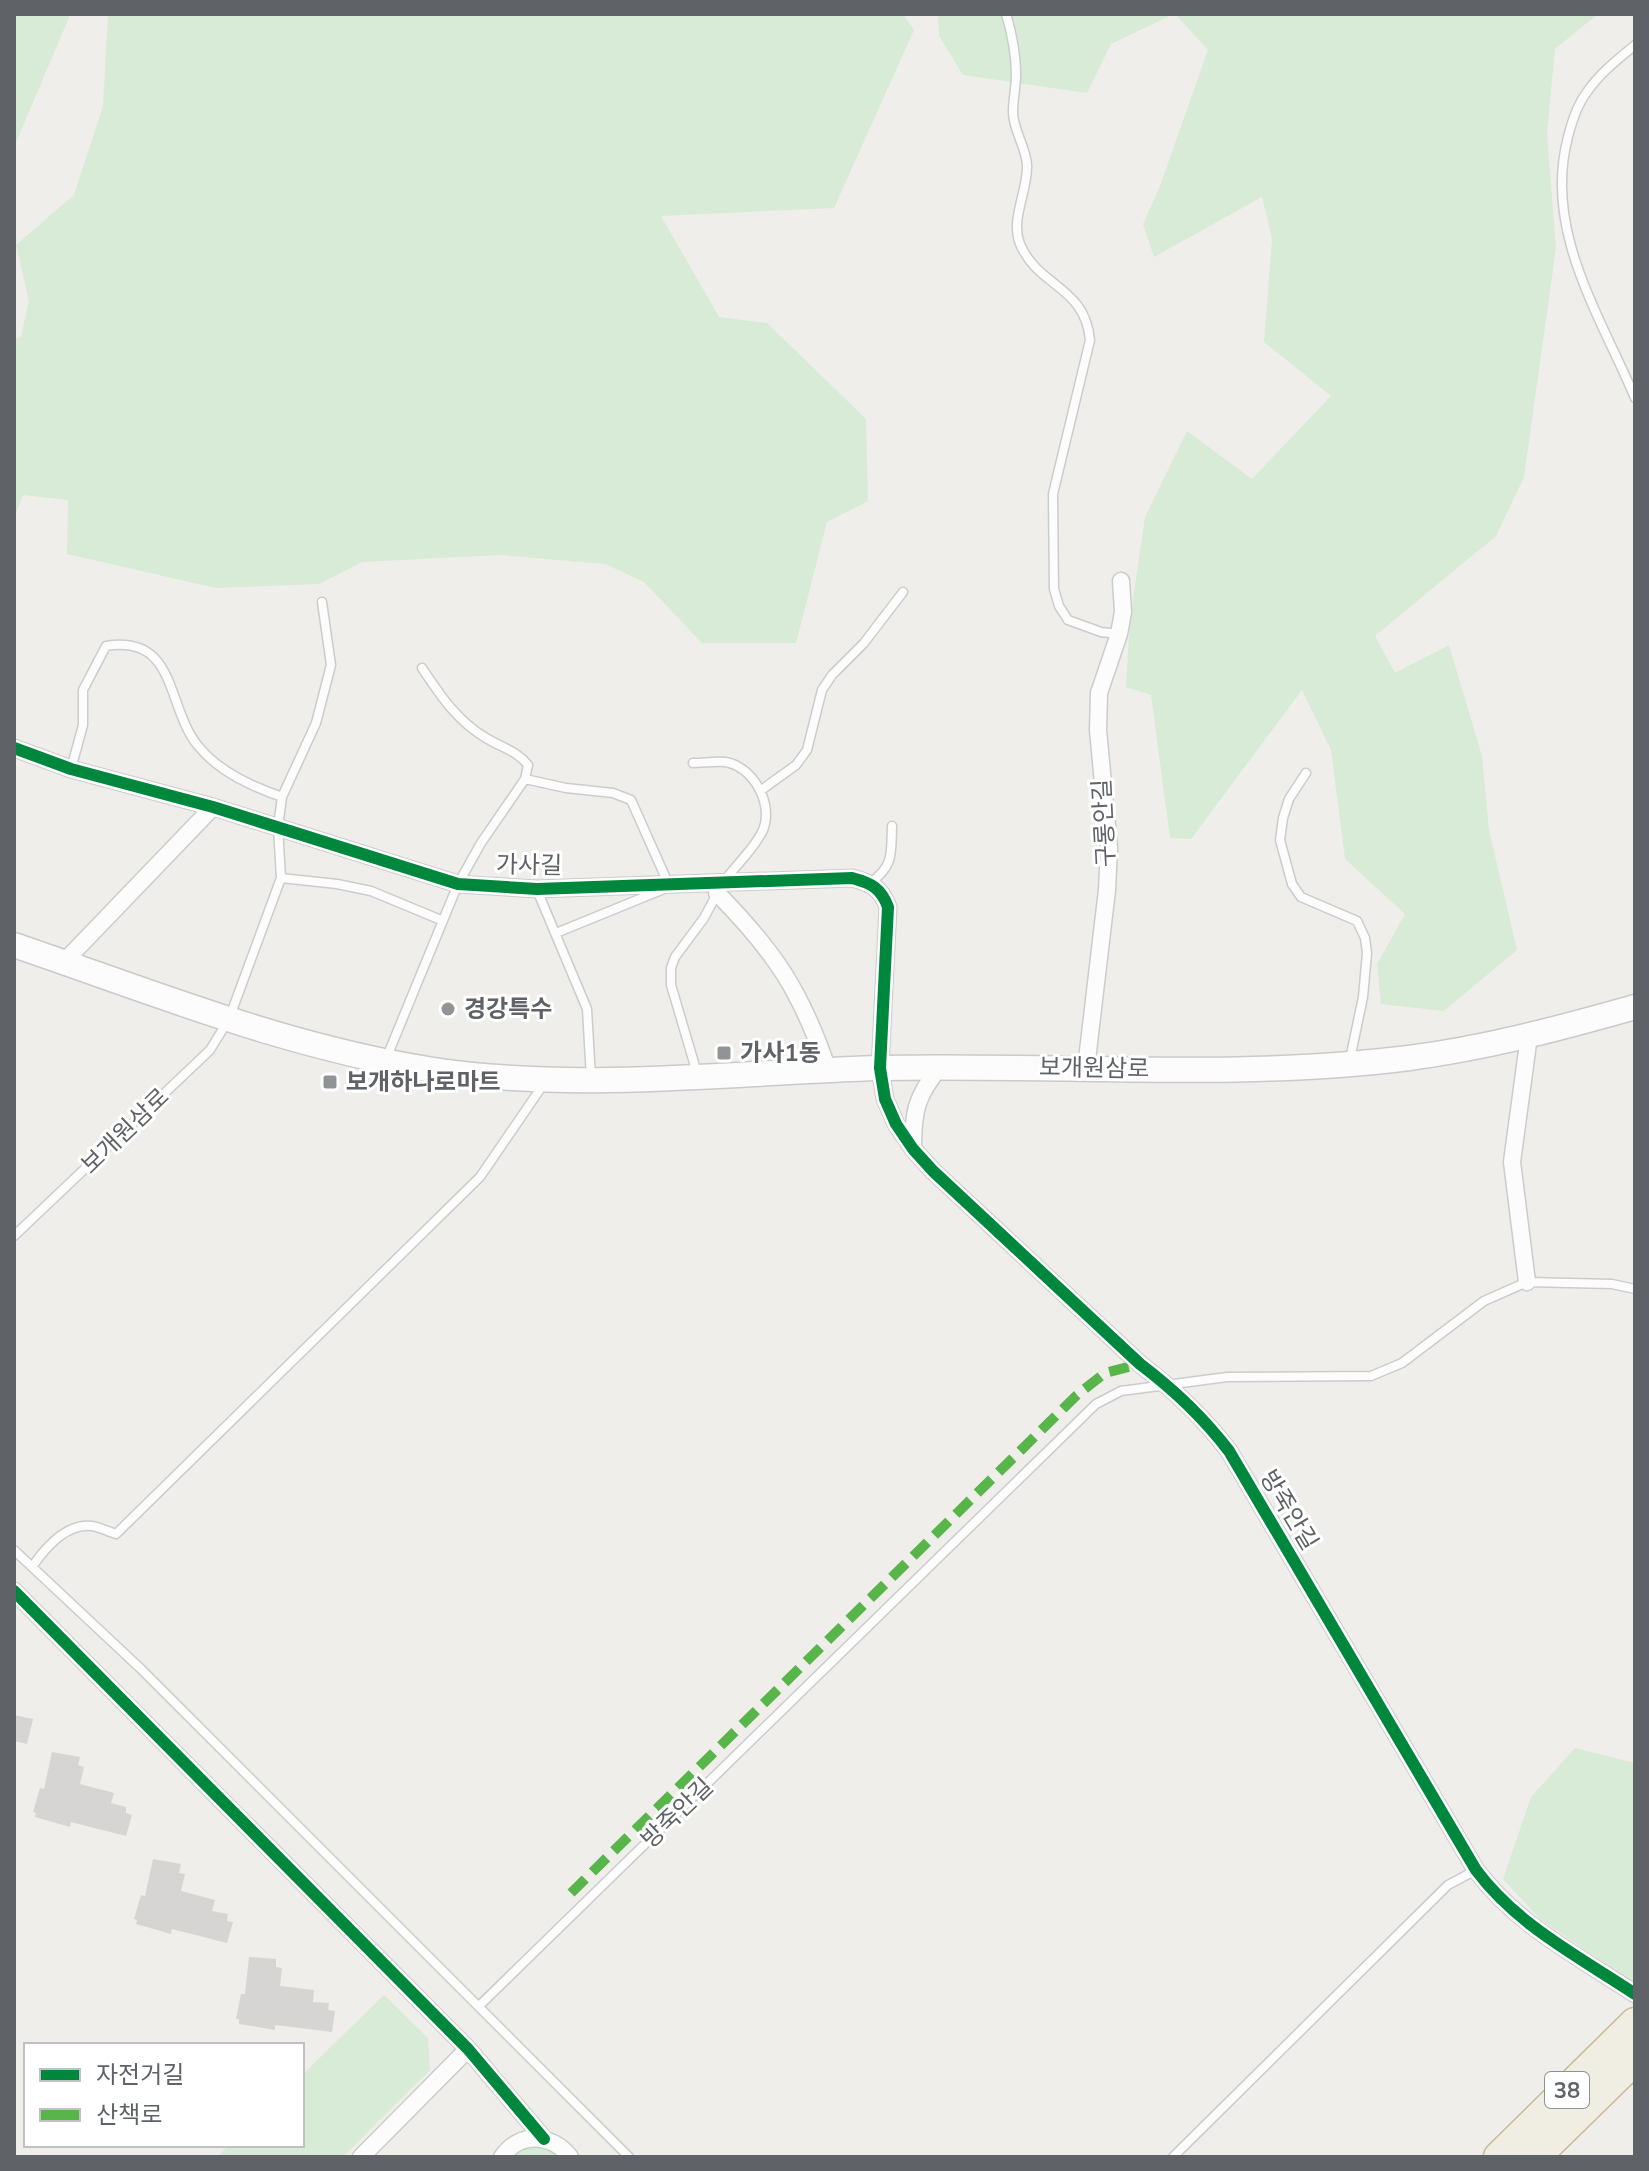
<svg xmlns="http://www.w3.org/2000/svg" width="1649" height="2171" font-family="'Nunito Sans','Noto Sans KR',sans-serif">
  <rect width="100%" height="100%" fill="#efeeea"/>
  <path fill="#d8ebd6" d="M14,14L70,15L14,147Z
    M108,14H903L914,30L834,208L661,216L719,317L767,323L866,419L868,501L827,522L796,643H702L644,582L605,564L500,555L362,562L319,584L216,588L67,554L68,500L23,495L14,518V339L21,337L29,301L16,245L74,195L103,106Z
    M938,14H1174L1111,44L1087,93L963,75L939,36Z
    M1175,14H1598L1555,49L1547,133L1556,248L1524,477L1496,536L1375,636L1395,673L1449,645L1482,756L1489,830L1517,950L1444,1011L1381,1004L1377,964L1405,914L1345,859L1331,750L1302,690L1191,839L1170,838L1151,695L1126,687L1130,619L1145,517L1187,431L1252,479L1331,396L1264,342L1272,239L1262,197L1154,257L1143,224L1160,186L1208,50Z
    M1575,1748L1635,1763V1984L1540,1919L1503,1879L1531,1797Z
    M384,1995L428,2038L430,2070L343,2157H217L229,2145H302V2075Z
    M530,2147L548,2149L559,2157H511Z"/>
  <path fill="#d6d5d3" d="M14,1715L33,1719L27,1744L14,1741Z
    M52,1752L80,1757L78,1765L84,1767L80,1784L114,1793L111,1803L126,1807V1813L132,1815L126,1836L71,1822L70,1827L35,1817L36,1813L33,1812L40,1788L44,1789Z
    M153,1859L181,1864L179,1873L185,1874L181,1891L215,1900L212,1911L228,1914L227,1921L233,1922L227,1943L172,1929L171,1934L136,1924L137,1920L134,1919L141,1895L145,1896Z
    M249,1957L276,1959V1967L282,1968L280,1986L314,1990L313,2002L329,2003L328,2010L335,2011L332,2032L275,2025V2030L239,2024V2019H236L241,1994H245Z"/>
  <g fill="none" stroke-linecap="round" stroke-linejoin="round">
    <defs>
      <path id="lane" d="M1006,14C1012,34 1016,54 1016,75C1016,87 1013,99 1013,112C1013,130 1026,147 1027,165C1028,191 1010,219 1020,244C1038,287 1085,286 1090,340L1053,494L1054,589L1059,606L1068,620L1101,632L1118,634
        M1635,45C1618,59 1599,74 1587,92C1577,105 1572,121 1568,137C1543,230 1600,315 1635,398
        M693,763C703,763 715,761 725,762C753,766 774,804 763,830C755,848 736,865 725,880
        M71,769L83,725V690L106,646C178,634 166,709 199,747C220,772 251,786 282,797
        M1306,773L1289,799L1283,818L1280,840L1292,884L1301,897L1357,921L1365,938L1367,953L1363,997L1350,1059
        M525,779L566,788L613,793L631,800L668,883
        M760,791L796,765L807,750L822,690L832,675L864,643L903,592
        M281,878L337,884L371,891L441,920
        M870,883C894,866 891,854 892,826
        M537,890L587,1009L591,1078
        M556,933L664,889
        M386,1059L458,884L481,843L525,779L528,765C516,750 502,748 486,738C457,721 440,695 422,668
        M697,1073L671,985V968L675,957L704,918L718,892
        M14,1236L210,1050L229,1019L281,878L278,827L282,797L316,723L331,665L322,602
        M14,1550L141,1669L629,2157
        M32,1567C45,1548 67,1523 92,1526C100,1527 109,1532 116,1534L480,1177L543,1085
        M479,2006L1096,1404L1121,1391L1227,1377L1371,1376L1402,1363L1484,1301L1527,1282L1612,1284L1635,1289
        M1173,2157L1448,1885L1476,1870"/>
      <path id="street" d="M14,748L71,769L213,807L458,884L537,889L852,878C871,883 881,888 888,907L880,1068L885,1099L896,1124L913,1149L933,1171L1140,1364C1173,1389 1203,1417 1229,1451L1476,1870C1518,1926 1578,1956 1635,1994
        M717,893C775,952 801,991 828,1070
        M64,962L213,807
        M1086,1068L1107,890L1109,847L1098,730L1099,693L1119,634L1123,612L1121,581
        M913,1149C913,1112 916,1096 940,1067
        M1527,1282L1512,1162L1529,1036
        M14,1591L468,2049L544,2139
        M361,2157L468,2049
        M502,2157C520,2131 552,2134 570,2157"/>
      <path id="secondary" d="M14,945C152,992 289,1048 434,1070C579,1092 734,1072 880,1068C1056,1064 1234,1080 1409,1058C1486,1048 1561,1028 1635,1007"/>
      <path id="highway" d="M1499,2157L1635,2023
        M1535,2157L1635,2059"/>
    </defs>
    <use href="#lane" stroke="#cbcccc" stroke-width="11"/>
    <use href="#street" stroke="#cbcccc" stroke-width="19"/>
    <use href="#secondary" stroke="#cacacb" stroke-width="27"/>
    <use href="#highway" stroke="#c8b996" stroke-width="33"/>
    <use href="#lane" stroke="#fdfcfc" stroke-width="8"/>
    <use href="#street" stroke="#fdfcfc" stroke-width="16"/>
    <use href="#secondary" stroke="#fdfcfc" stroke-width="24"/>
    <use href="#highway" stroke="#f0ede3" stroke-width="30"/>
    <path stroke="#58b549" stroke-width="10" stroke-dasharray="20 10" stroke-linecap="butt" d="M571,1893L1077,1395L1105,1373L1140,1364"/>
    <defs>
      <path id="cycleway" d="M14,748L71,769L213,807L458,884L537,889L852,878C871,883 881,888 888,907L880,1068L885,1099L896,1124L913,1149L933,1171L1140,1364C1173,1389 1203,1417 1229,1451L1476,1870C1518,1926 1578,1956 1635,1994
        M14,1591L468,2049L544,2139"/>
    </defs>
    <use href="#cycleway" stroke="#fff" stroke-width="17"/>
    <use href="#cycleway" stroke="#00873e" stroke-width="12"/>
  </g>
  <g fill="#919496" stroke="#fff" stroke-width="3">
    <circle cx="448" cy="1009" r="8"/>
    <rect x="716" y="1045" width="16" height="16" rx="4"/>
    <rect x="322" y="1074" width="16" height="16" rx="4"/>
  </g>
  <g text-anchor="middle" stroke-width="6" stroke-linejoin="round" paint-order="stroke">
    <rect fill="#fff" stroke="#8f9295" stroke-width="2" x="1545" y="2072" width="44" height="36" rx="6"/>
    <g font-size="22" font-weight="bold" fill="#5f6368">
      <text x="1567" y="2098">38</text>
    </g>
    <g font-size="24" fill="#5f6368" stroke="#fff">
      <text transform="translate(1104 823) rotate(-93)" y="8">구롱안길</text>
      <text transform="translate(529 865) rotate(1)" y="8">가사길</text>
      <text transform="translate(1094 1068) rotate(1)" y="8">보개원삼로</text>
      <text transform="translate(125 1131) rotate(-44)" y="8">보개원삼로</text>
      <text transform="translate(1289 1510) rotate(59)" y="8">방죽안길</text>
      <text transform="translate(677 1813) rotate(-44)" y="8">방죽안길</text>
    </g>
    <g font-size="24" font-weight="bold" fill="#5f6368" stroke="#fff" text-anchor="start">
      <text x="464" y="1017">경강특수</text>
      <text x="740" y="1061">가사1동</text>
      <text x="346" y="1090">보개하나로마트</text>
    </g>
  </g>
  <rect width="1649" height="2171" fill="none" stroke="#5f6368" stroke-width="32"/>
  <rect x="24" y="2043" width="280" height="104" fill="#ffffff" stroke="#bfc1c3" stroke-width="2"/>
  <rect x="40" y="2069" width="40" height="12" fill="#00873e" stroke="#bfc1c3" stroke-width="2"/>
  <text x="96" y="2083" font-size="24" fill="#5f6368">자전거길</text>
  <rect x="40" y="2109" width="40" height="12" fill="#58b549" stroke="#bfc1c3" stroke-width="2"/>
  <text x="96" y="2123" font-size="24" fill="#5f6368">산책로</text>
</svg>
